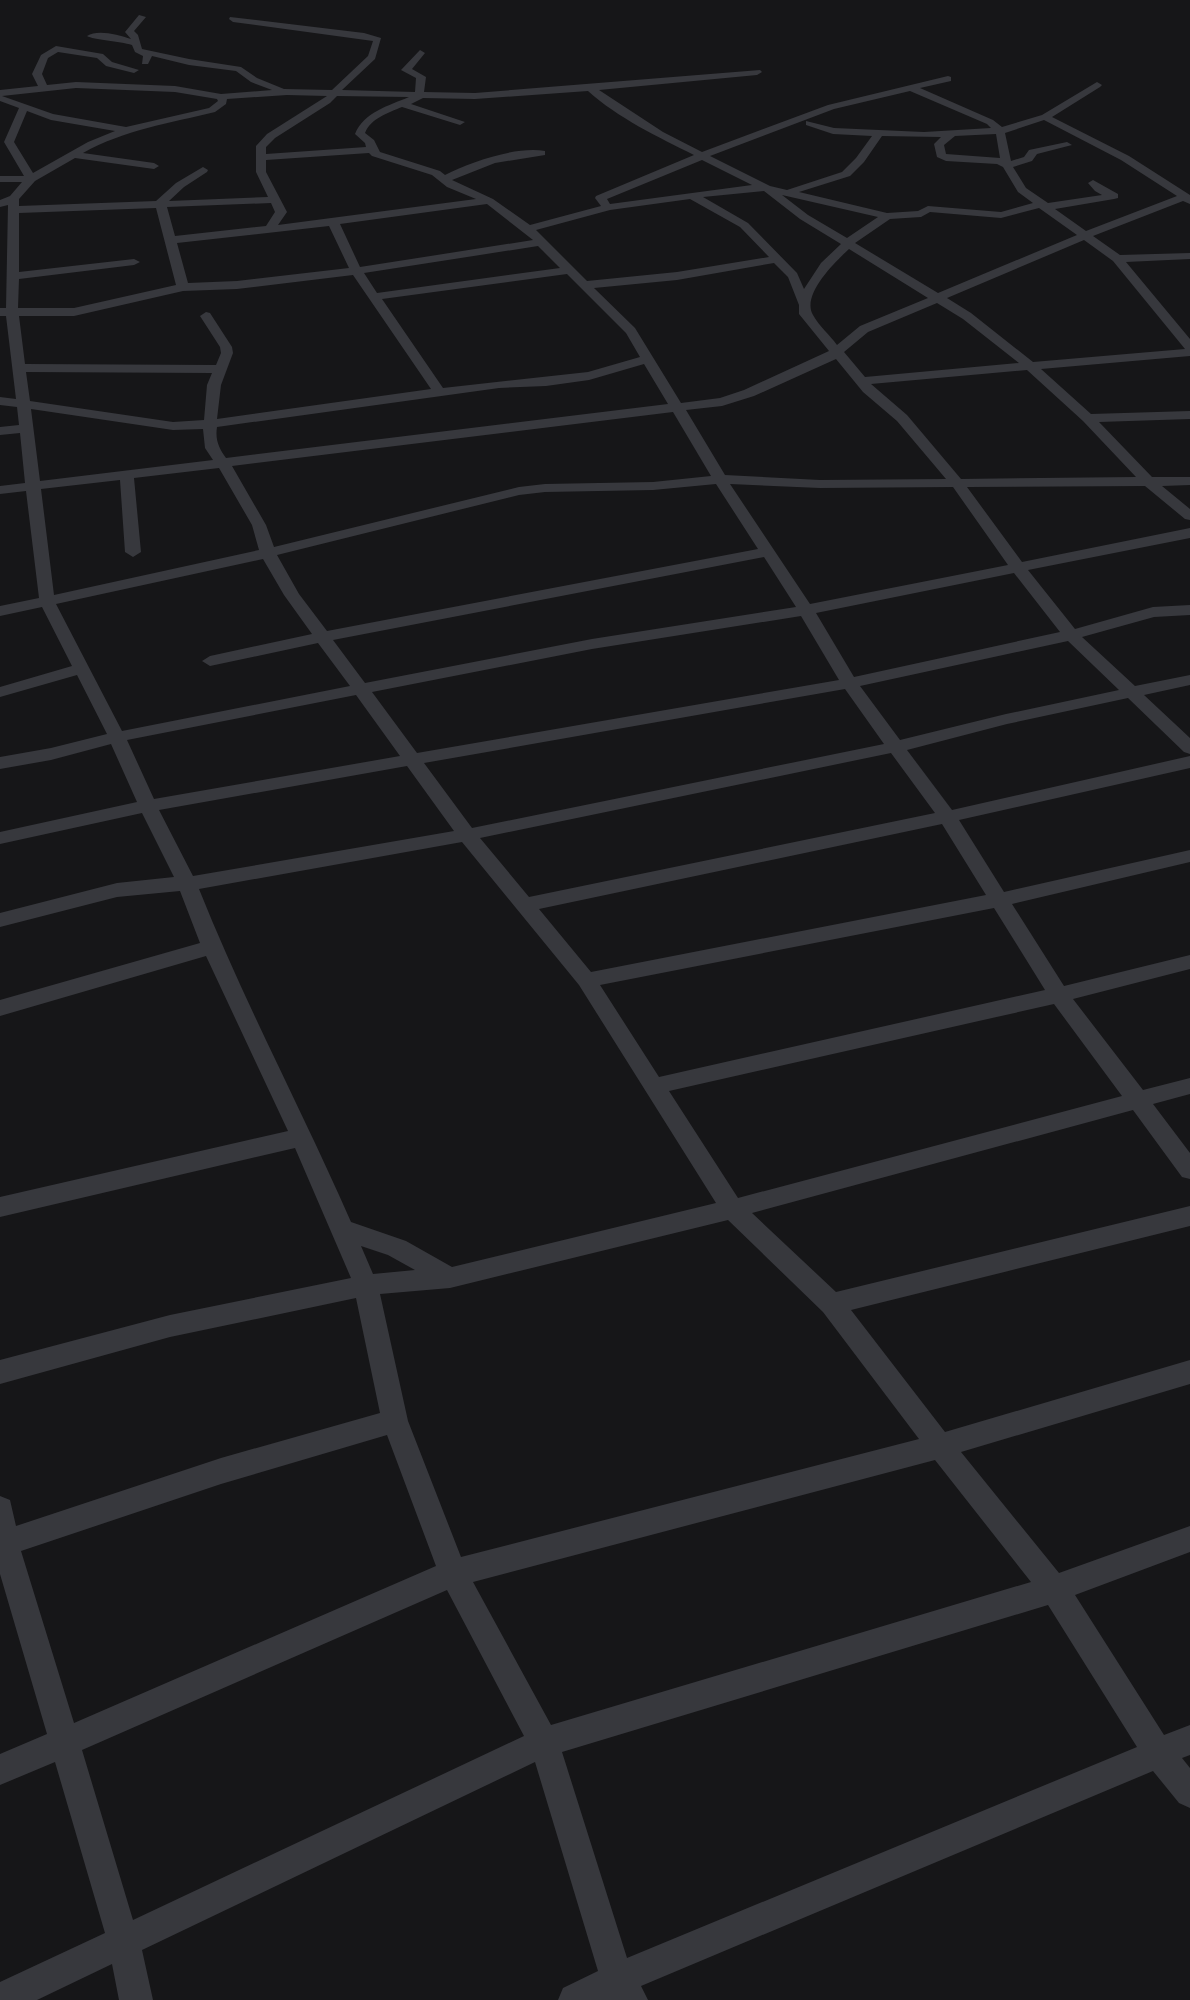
<svg xmlns="http://www.w3.org/2000/svg" width="1190" height="2000" font-family="Jost,sans-serif">
  <rect width="100%" height="100%" fill="#161618"/>
  <g fill="none" stroke-linecap="round" stroke-linejoin="round">
    <path fill="#37383d" fill-rule="evenodd" d="M139,15L146,17L134,31L138,35L142,49L189,59L241,67L257,78L284,89L332,90L368,56L373,41L233,22L229,19L230,17L364,33L381,38L375,59L342,90L415,92L416,78L401,70L420,50L425,53L412,69L426,77L424,92L475,93L760,70L762,72L757,75L599,90L663,132L702,152L828,105L948,76L951,77V81L920,88L993,120L1002,127L1042,115L1097,82L1102,85L1100,87L1052,117L1129,156L1190,195V204L1183,201L1093,236L1120,255L1190,253V259L1126,262L1190,339V356L1041,369L1091,414L1190,411V419L1099,422L1152,477H1190V485L1162,486L1190,509V520L1185,519L1145,486L967,487L1022,562L1190,528V538L1028,570L1075,629L1153,607L1190,605V615L1154,617L1082,637L1135,686L1190,675V685L1144,695L1190,738V754L1184,752L1128,698L1007,724L907,750L952,810L1190,756V768L959,820L1004,892L1190,850V862L1012,904L1064,986L1190,955V969L1073,999L1143,1090L1190,1078V1094L1153,1104L1190,1153V1179L1182,1177L1133,1110L752,1213L836,1292L1190,1206V1226L851,1310L945,1432L1190,1360V1384L961,1452L1059,1573L1190,1526V1552L1075,1595L1164,1735L1190,1725V1755L1182,1758L1190,1768V1808L1179,1803L1153,1771L641,1986L648,2000H558L563,1988L598,1971L535,1762L142,1950L153,2000H119L112,1964L37,2000H0V1982L105,1933L55,1762L0,1785V1754L47,1734L0,1574V1496L10,1500L16,1526L221,1458L380,1413L356,1298L170,1337L0,1384V1360L170,1315L351,1278L295,1148L0,1217V1197L288,1131L206,956L0,1016V1000L200,943L180,891L117,897L0,927V913L117,883L174,877L142,813L0,844V832L137,802L111,744L51,760L0,769V757L51,748L107,734L77,675L0,697V687L72,666L42,607L0,616V606L39,598L26,491L0,494V486L25,483L20,433L0,435V427L19,425L17,407L0,405V397L16,399L6,316H0V308H6L8,205L0,207V200L10,196L22,182H0V176H24L4,142L19,108L0,101V90L38,86L32,74L41,55L56,46L103,54L112,62L139,70L134,73L106,66L97,58L58,52L48,58L42,74L47,85L76,82L175,86L221,94L272,90L251,82L236,71L189,65L152,56L148,64H142L143,56L135,52L132,45C120,41 93,40 87,36C98,29 118,35 131,39L125,32ZM76,88L175,92L217,99L218,101L209,108L126,127L53,114L2,96ZM588,91C618,118 658,137 694,155L596,196L595,198L601,206L530,225L493,199L452,180L495,163L545,155V151C516,146 471,162 445,175L440,171L380,152L374,140L365,133C371,118 388,113 402,107L460,125L465,122L411,104L423,98L475,99ZM910,91L987,124L991,128L924,132L834,128L806,121V125L833,134L872,136L856,158L842,172L787,190L770,186L710,156L834,109ZM287,95L327,96L267,134L256,146V172L268,197L169,201L184,187L207,172L208,170L203,167L176,183L156,201L19,206V199L35,181L75,158L154,169L159,166L154,163L83,153C124,130 170,123 215,112L226,104L227,99ZM337,96L409,97C388,106 364,112 355,134L365,143L366,147L266,154V147L275,138L330,103ZM27,111L51,120L115,131L88,142L33,173L14,142ZM1044,120L1121,160L1177,196L1086,231L1055,209L1114,199L1118,198V194L1093,180L1088,183L1095,191L1102,195L1048,203L1026,188L1013,167L1032,161L1037,154L1072,145L1067,142L1029,150L1024,157L1011,161L1005,133ZM996,134L1000,158L946,154L944,145L955,136ZM882,136L941,137L934,144L937,157L946,161L997,164L1003,167L1018,192L1033,203L1001,212L928,206L918,211L887,213L799,192L850,176L864,162ZM369,153L372,156L432,175L447,187L476,199L278,225L287,212L266,172V160ZM702,160L752,185L610,204L607,199ZM764,191L800,219L841,244L821,263L804,289L797,273L748,223L703,197ZM782,195L878,217L847,238L808,215ZM690,199L740,227L769,257L677,272L587,281L536,230L610,210ZM271,203L275,212L266,226L175,236L167,207ZM487,204L533,240L360,267L340,224ZM156,208L176,285L74,308H18L19,279L134,265L140,262L134,259L19,272V213ZM1039,208L1077,235L938,293L855,243L890,219L921,217L930,212L1001,218ZM329,226L349,268L237,281L188,283L177,243ZM1084,240L1113,261L1185,349L1033,362L971,313L947,298ZM538,246L560,268L377,293L364,273ZM849,249L928,298L860,326L837,345C830,335 819,326 813,315C801,295 835,262 849,249ZM774,263L788,277L799,305V314L829,351L744,390L720,398L681,403L635,328L594,288L677,280ZM567,274L626,333L640,357L588,372L443,388L382,299ZM353,275L431,389L217,419L221,385L233,353L232,347L210,313L206,312L200,316L220,347L221,353L216,365L25,364L19,316H74L183,291L237,289ZM937,303L963,319L1019,363L865,377L844,352L868,332ZM836,359L863,392L897,421L946,479L820,480L725,475L686,410L722,406L754,396ZM644,364L668,404L226,458C219,448 215,440 217,427L499,388L546,386L589,380ZM1027,370L1083,421L1136,477L961,479L907,415L871,384ZM26,372L212,373L207,385L204,420L173,422L30,401ZM31,409L173,430L203,429L205,448L213,460L40,481ZM673,412L711,476L653,482L545,484L519,487L274,547L266,525L232,466ZM219,468L252,525L259,550L54,595L41,489L120,480L125,552L133,557L141,552L134,478ZM716,484L758,549L327,631L299,594L277,555L519,495L545,492L653,490ZM730,484L820,488L953,487L1008,565L810,604ZM764,557L796,607L592,639L365,683L333,640ZM263,559L284,595L312,634L210,656L202,661L210,666L318,643L350,686L122,731L56,604ZM1014,573L1060,632L854,677L816,613ZM801,616L839,680L417,753L372,692L592,649ZM1068,641L1119,690L1006,714L900,740L860,686ZM845,689L884,744L472,828L424,763ZM356,695L400,756L154,799L127,740ZM891,753L935,813L529,897L480,838ZM407,766L454,831L193,876L159,810ZM942,824L986,895L591,972L539,909ZM462,842L579,985L716,1203L452,1267L406,1241L351,1222C302,1110 244,1002 199,889ZM994,908L1045,990L659,1077L600,985ZM1054,1004L1122,1096L738,1198L669,1091ZM728,1220L823,1312L919,1439L461,1557L408,1421L380,1294L450,1288ZM361,1246L388,1255L415,1270L373,1274ZM387,1435L436,1566L74,1723L21,1551L221,1484ZM935,1460L1031,1582L551,1725L473,1582ZM447,1590L524,1736L133,1920L82,1750ZM1048,1605L1137,1747L627,1958L562,1752Z"/>
  </g>
</svg>
